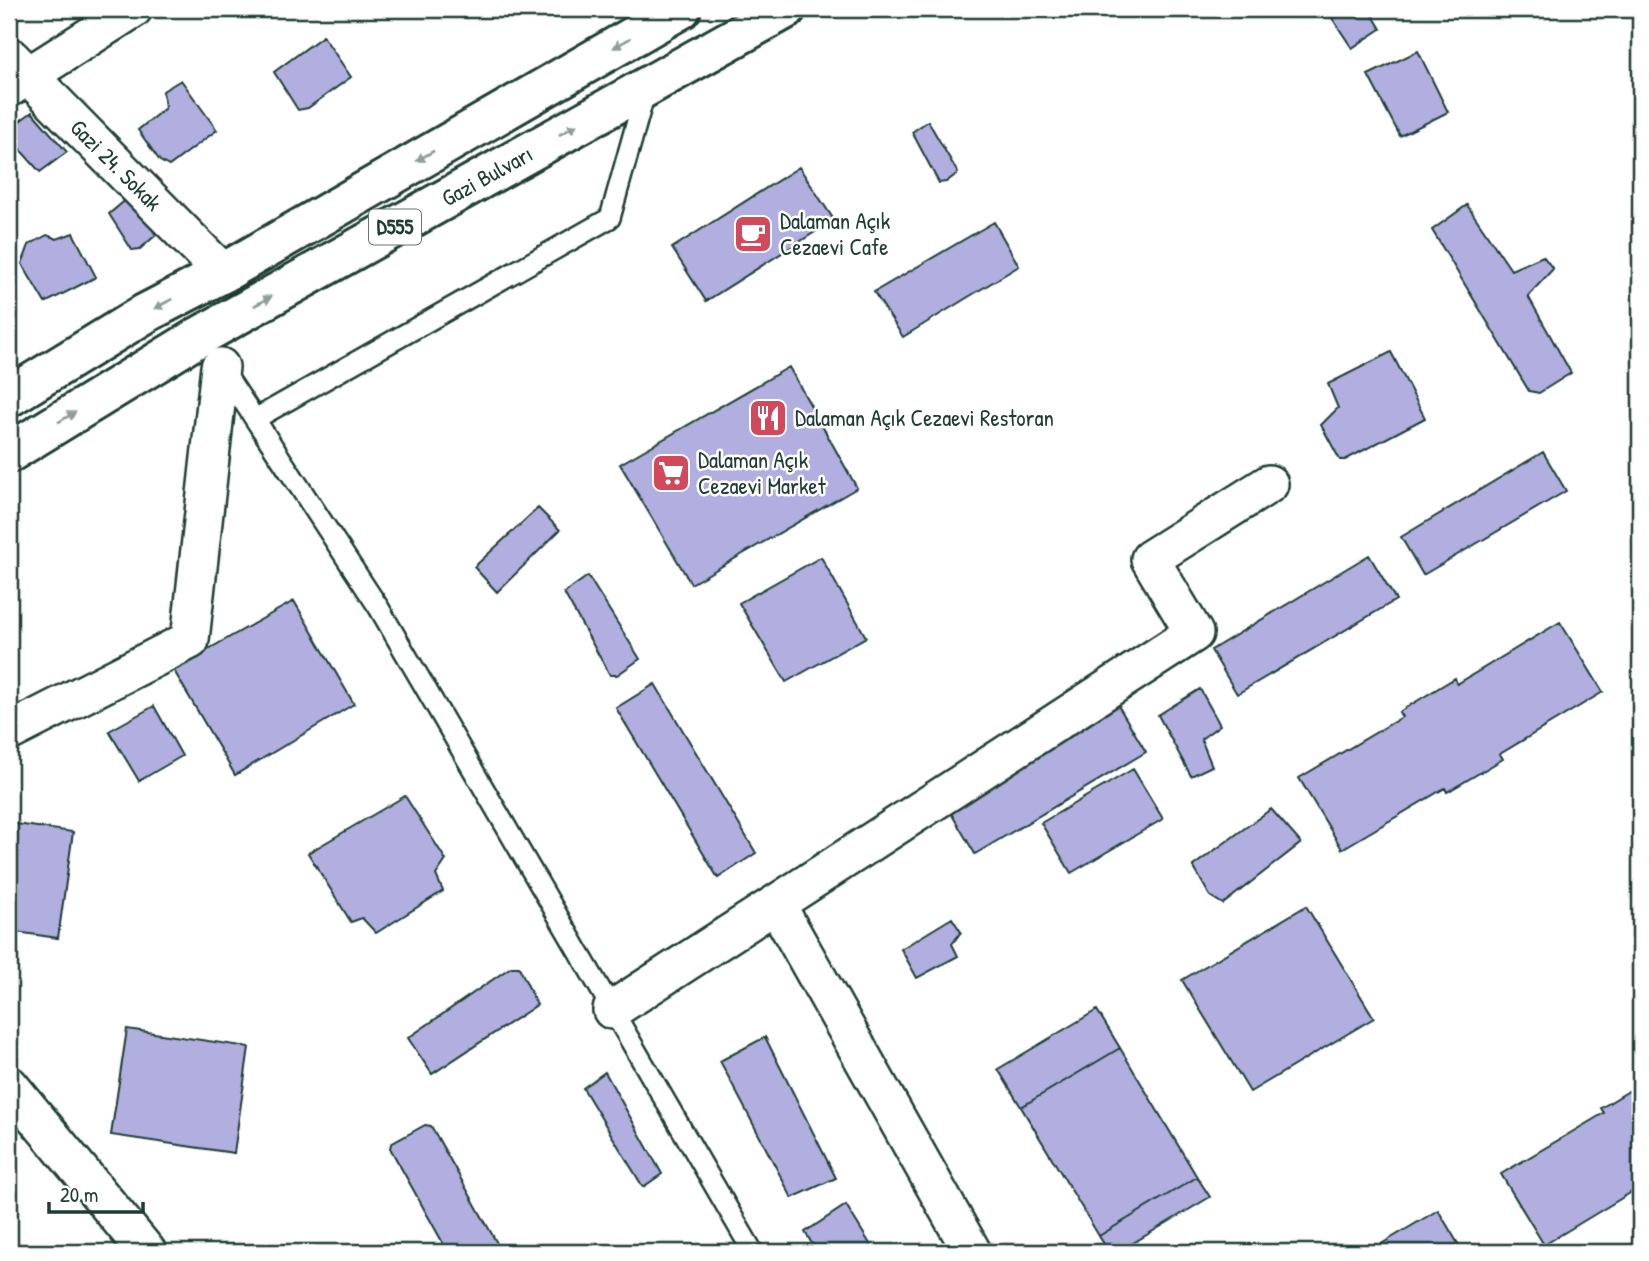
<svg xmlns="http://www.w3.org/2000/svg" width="1649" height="1261" font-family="'Patrick Hand',sans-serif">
  <rect width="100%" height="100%" fill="#fff"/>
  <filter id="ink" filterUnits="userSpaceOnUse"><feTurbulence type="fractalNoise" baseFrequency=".0143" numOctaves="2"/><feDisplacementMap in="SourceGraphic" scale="14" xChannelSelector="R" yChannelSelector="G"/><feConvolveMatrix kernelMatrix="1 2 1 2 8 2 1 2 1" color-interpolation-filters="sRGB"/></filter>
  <g filter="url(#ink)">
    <path fill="#b0afe0" stroke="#1f3d34" stroke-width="2" d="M1326,9H1369L1381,29L1352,48Z
      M323,36L351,77L308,108L298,110L274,72Z
      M1418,51L1448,112L1400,136L1368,75Z
      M181,80L217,130L169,166L160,161L138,130L165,108L163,91Z
      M32,112L67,152L40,172L9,137V129Z
      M928,121L958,173L946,182L939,183L912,132Z
      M799,167L834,220L706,301L672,248Z
      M128,198L137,204L156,235L140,249L132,250L109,214Z
      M1467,205L1511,270L1543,256L1553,269L1528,296L1571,373L1539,393L1529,391L1432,230Z
      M994,222L1019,266L903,337L874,292Z
      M73,233L96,277L45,303L22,264L29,245L47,235L57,239Z
      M1391,352L1425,418L1345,460H1340L1321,425L1338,408L1328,384Z
      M789,367L857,488L691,584L620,464Z
      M1543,452L1566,491L1423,575L1401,537Z
      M538,508L560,530L497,592L474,567Z
      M1369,555L1396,600L1237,694L1211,650Z
      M821,557L866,637L786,682L739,603Z
      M588,576L640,659L617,675H610L564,593Z
      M294,601L354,704L235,775L173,669Z
      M1560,622L1603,692L1500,754L1503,759L1447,792L1445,788L1342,849L1299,778L1402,717L1399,712L1455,678L1457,684Z
      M655,684L756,853L718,878L616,708Z
      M1200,689L1220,725L1201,739L1212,766L1191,776L1158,715Z
      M1116,702L1146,752L975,854L945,803Z
      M154,706L182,756L139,781L109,731Z
      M1133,769L1163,819L1071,873L1041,823Z
      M405,796L446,860L436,875L443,891L376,933L362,918L351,922L308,853Z
      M1271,809L1301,843L1223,904L1210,896L1193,866Z
      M9,823L73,832L58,938L9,931Z
      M1306,906L1374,1018L1250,1092L1182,980Z
      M952,918L961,932L952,944L958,956L917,978L901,949Z
      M511,967H519L537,1005L432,1074L408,1038Z
      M1097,1010L1120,1048L1021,1107L998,1069Z
      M127,1029L249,1047L234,1153L111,1135Z
      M765,1037L836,1178L792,1198L720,1061Z
      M1120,1048L1197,1177L1099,1236L1021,1107Z
      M605,1072L662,1174L643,1187L583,1088Z
      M1640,1084V1187L1544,1245L1501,1174L1604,1113L1601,1108Z
      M425,1125L431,1126L502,1252H448L390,1148L391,1144Z
      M1197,1177L1210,1197L1118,1252H1109L1099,1236Z
      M846,1205L875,1252H817L805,1232Z
      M1438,1210L1463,1252H1368Z"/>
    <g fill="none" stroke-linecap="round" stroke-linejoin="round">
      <defs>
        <path id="service" d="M222,369L379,608L753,1252
          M255,419L610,218L646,89"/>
        <path id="minor" d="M9,56L223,273
          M9,88L133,9
          M9,732L190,640L220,367
          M776,904L972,1252
          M612,1010L1194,633L1150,559L1269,484
          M9,1085L147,1252"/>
        <path id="primary" d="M9,397L146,313L223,273L681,9
          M9,453L200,336L786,9"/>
      </defs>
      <use href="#service" stroke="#1f3d34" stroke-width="24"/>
      <use href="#minor" stroke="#1f3d34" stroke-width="42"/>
      <use href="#primary" stroke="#1f3d34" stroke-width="44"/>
      <use href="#service" stroke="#fff" stroke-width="19"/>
      <use href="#minor" stroke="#fff" stroke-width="37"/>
      <use href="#primary" stroke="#fff" stroke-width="38"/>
    </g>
    <defs><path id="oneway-solid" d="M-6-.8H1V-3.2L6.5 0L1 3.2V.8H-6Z" transform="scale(1.75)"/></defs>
    <g fill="#8f9e9a">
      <use href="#oneway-solid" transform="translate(622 43) rotate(150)"/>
      <use href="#oneway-solid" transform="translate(568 130) rotate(-29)"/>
      <use href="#oneway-solid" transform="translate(425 156) rotate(150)"/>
      <use href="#oneway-solid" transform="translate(263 301) rotate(-29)"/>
      <use href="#oneway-solid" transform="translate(163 304) rotate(152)"/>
      <use href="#oneway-solid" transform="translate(67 417) rotate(-31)"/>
    </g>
  </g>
  <defs>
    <symbol id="cafe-square" viewBox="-11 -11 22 22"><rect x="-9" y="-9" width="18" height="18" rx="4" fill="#d1495b" stroke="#fff"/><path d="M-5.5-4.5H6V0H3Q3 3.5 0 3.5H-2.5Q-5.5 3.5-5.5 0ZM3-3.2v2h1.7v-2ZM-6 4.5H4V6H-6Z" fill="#fff"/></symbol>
    <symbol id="restaurant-square" viewBox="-11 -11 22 22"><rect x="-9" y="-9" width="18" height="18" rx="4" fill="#d1495b" stroke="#fff"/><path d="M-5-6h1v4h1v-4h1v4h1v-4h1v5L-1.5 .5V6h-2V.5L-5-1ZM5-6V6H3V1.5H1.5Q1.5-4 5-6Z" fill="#fff"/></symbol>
    <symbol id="supermarket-square" viewBox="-11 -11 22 22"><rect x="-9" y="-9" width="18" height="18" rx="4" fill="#d1495b" stroke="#fff"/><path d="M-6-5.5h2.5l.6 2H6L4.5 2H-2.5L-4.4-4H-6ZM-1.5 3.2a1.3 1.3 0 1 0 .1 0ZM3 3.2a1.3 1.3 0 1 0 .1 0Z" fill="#fff"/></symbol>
  </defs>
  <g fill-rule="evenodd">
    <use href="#cafe-square" x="731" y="212" width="44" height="44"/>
    <use href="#restaurant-square" x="746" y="396" width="44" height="44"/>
    <use href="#supermarket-square" x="649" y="451" width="44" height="44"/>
  </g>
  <g text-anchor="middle" stroke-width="5" stroke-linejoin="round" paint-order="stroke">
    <rect fill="#fff" stroke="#627771" stroke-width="2" x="369" y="209.5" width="52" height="35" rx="5"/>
    <g font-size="21" font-weight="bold" fill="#1f3d34">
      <text x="395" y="234">D555</text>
    </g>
    <g font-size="23" fill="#1f3d34" stroke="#fff">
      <text transform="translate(116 165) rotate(45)" y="8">Gazi 24. Sokak</text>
      <text transform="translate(487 176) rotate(-29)" y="8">Gazi Bulvarı</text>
    </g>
    <g font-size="23" fill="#1f3d34" stroke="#fff" text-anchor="start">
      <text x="780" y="229">Dalaman Açık<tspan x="780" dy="26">Cezaevi Cafe</tspan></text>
      <text x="795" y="426">Dalaman Açık Cezaevi Restoran</text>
      <text x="698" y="468">Dalaman Açık<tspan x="698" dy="26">Cezaevi Market</tspan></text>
    </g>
  </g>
  <rect width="1649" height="1261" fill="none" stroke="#fff" stroke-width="35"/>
  <rect x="18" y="18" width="1614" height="1226" fill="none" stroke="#1f3d34" stroke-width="2.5" filter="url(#ink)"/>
  <path d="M49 1202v10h94v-10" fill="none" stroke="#1f3d34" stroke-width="3.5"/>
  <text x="60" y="1202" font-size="21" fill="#1f3d34" stroke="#ffffff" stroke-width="5" paint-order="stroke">20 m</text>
</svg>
